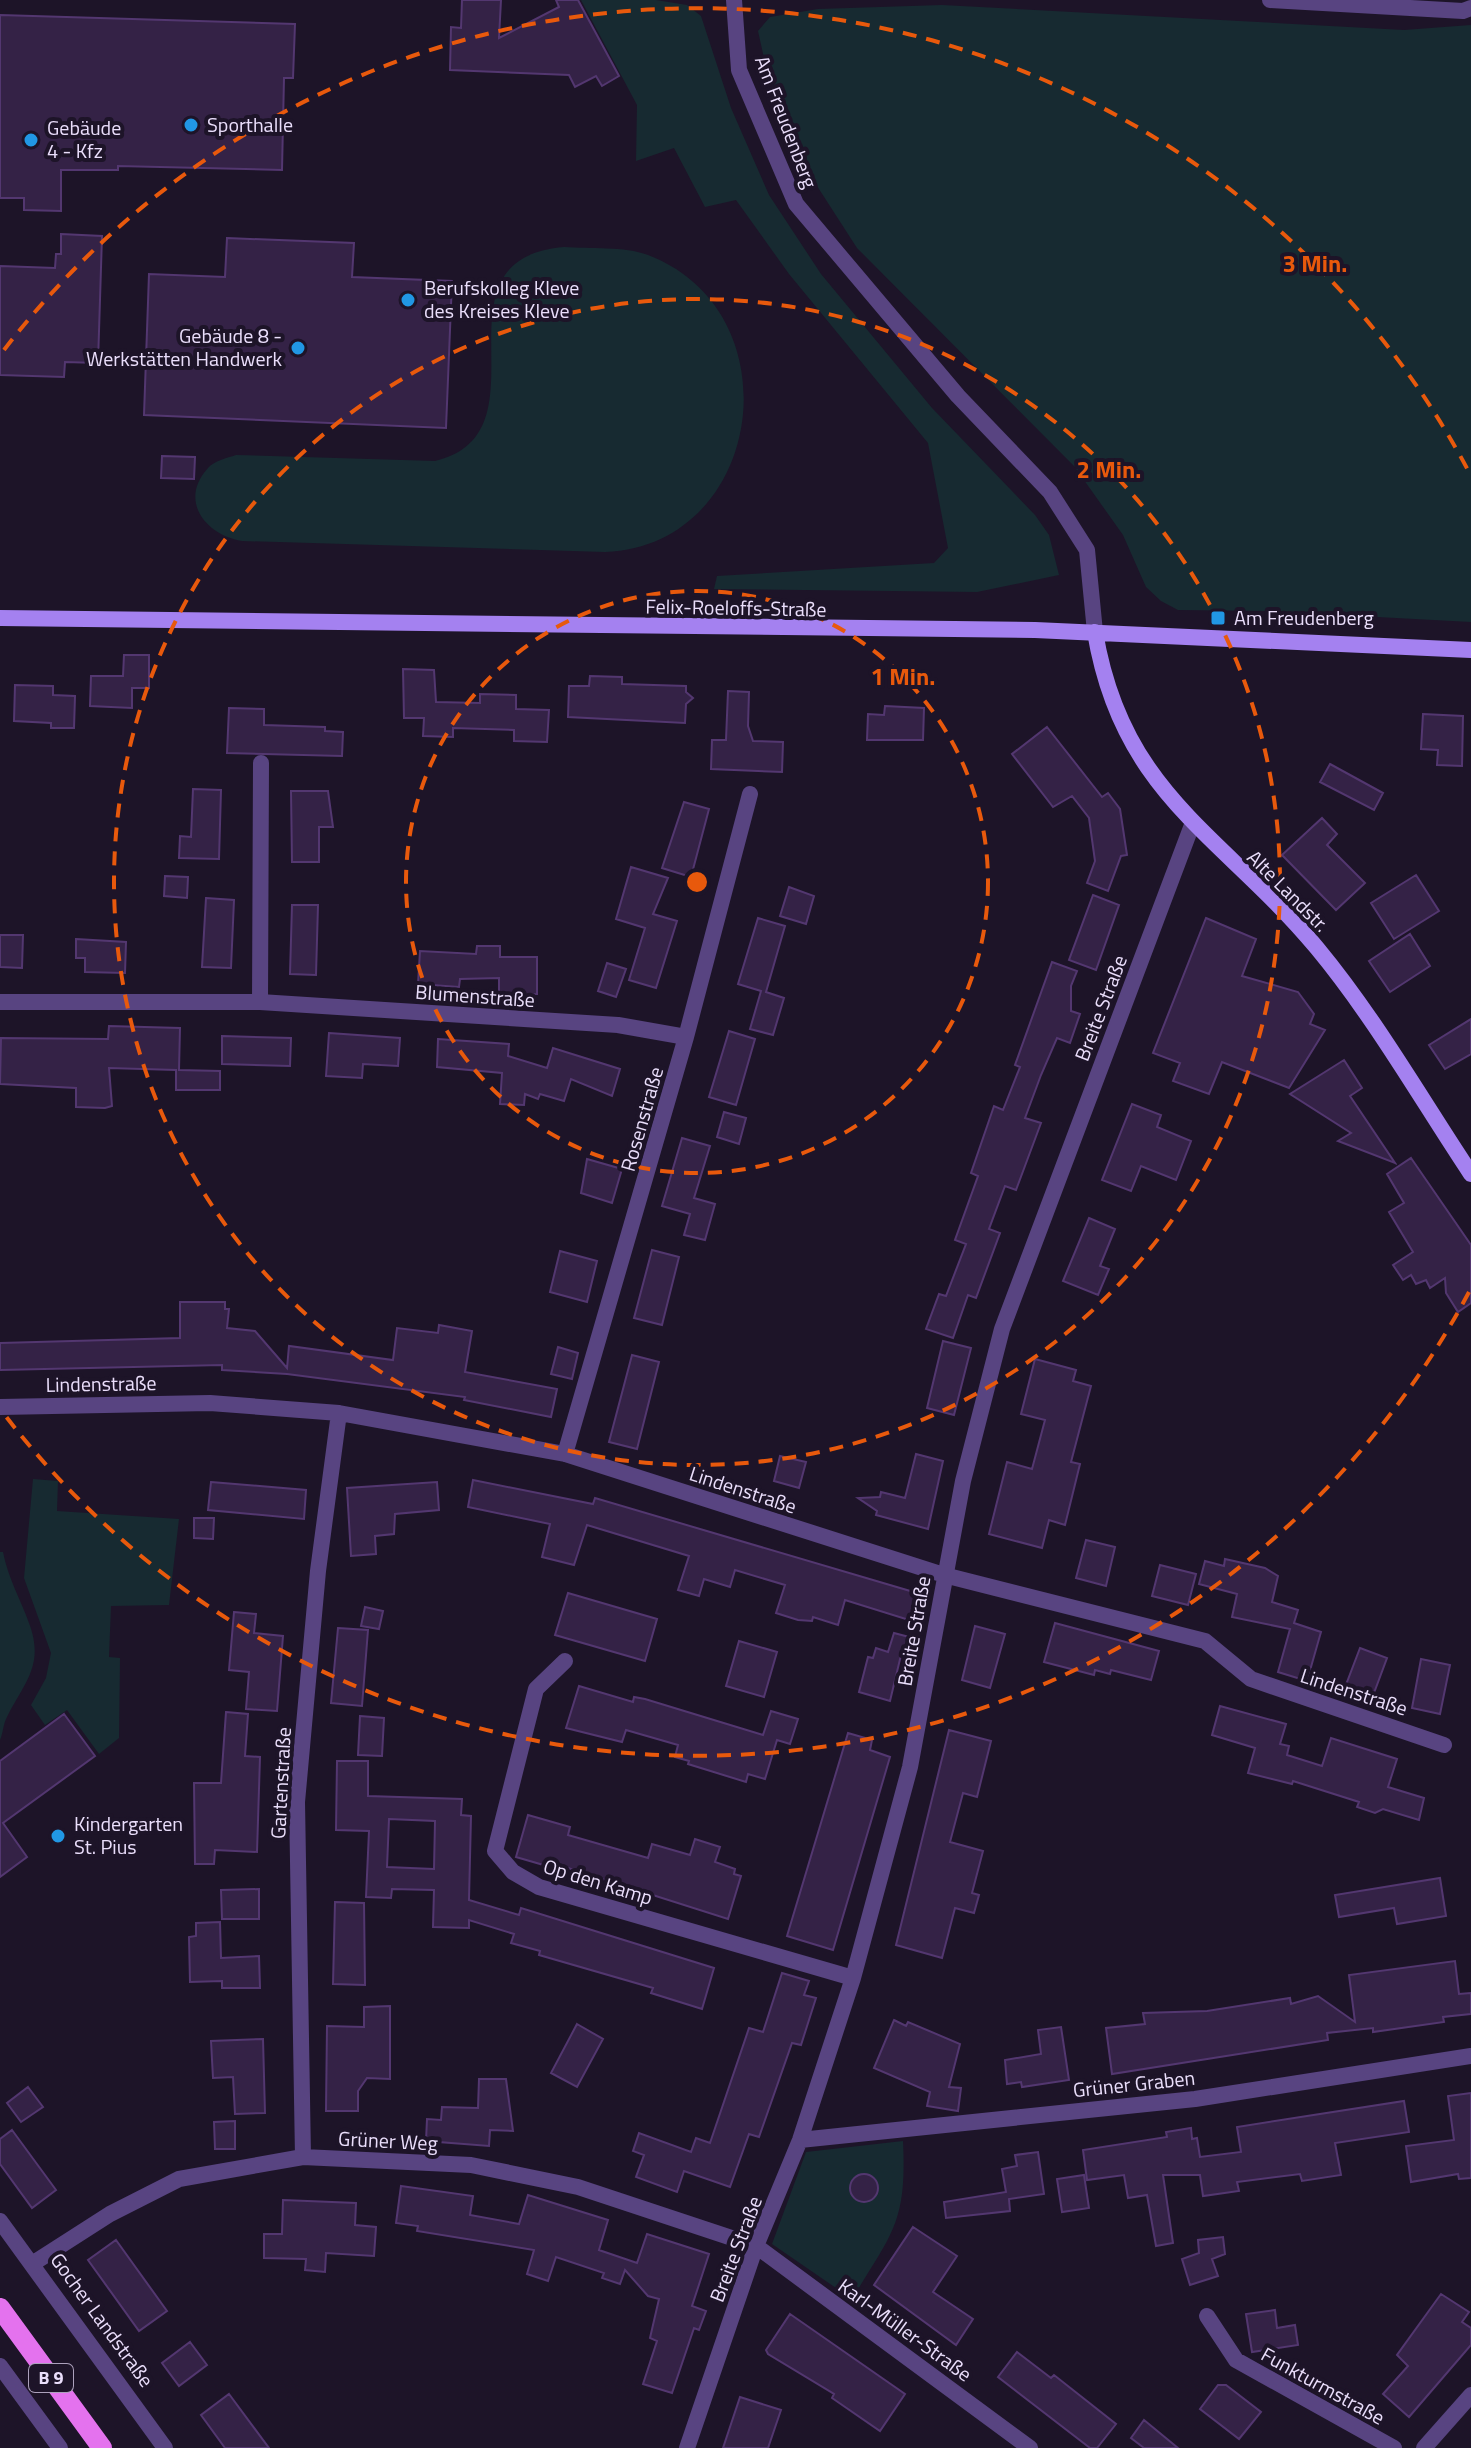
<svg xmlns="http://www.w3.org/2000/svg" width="1471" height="2448" font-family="'Titillium Web',sans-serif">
  <rect width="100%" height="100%" fill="#1d1428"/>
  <path fill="#172a31" d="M581,0H656L687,5L701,16L731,108L769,195L821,274L932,408L1035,515L1049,535L1059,575L977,592L714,589L717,576L934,563L948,548L928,443L789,274L736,200L705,207L674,148L636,161L637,105Z
    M942,5L1404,30L1471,25V622L1264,611L1178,610L1161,601L1146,587L1123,535L1074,466L857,248L808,172L772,94L758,31L770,17L818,9Z
    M564,247C590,249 624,246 648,255C797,312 764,546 605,552L242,541C206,535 178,501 208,468C214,461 227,458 236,455L435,461C554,433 423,259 564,247Z
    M33,1479L58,1481L57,1511L179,1519L169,1605L111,1606L109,1657L120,1658L119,1738L99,1754L67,1710L45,1725L31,1705L46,1678L51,1653L24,1578Z
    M0,1552H3C8,1578 20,1598 29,1623C45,1665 24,1683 7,1717C3,1724 3,1734 0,1740Z
    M903,2141C907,2223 892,2233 852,2299L772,2244L806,2152Z"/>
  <path fill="#342246" stroke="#533770" stroke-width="2" fill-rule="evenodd" d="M462,0H501L499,38L559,7L556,0H578L619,76L602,86L596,76L575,87L569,75L450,70L451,27L461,28Z
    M0,15L295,24L293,78H284L282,170L118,166V170H61V211L24,210V198H0Z
    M61,234L102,236L98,363L65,362L64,377L0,375V266L55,268L56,254H61Z
    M227,238L354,243L352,277L452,281L446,428L144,415L149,274L225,277Z
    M162,456L195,457L194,479L161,478Z
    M124,655H149V688H132V708L90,706L91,676H123Z
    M403,669L434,670L436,702L480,703V694L516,695V709L549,710L547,742L514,741V730L453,728V737L423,736L424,718H404Z
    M590,676L622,677V684L686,686V692L693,698L686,704L685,723L568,717L569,686H589Z
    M15,685L53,686V695L75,696L74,728H51V723L14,721Z
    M728,691L749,692L748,726L753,741L783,742L782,772L711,769L712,740H726Z
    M885,706L924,708L923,740H867L868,714L884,715Z
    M229,708L264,709V725L325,727V731L343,732L342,756L227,753Z
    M1423,714L1463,716L1462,766L1437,765L1438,750L1421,749Z
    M1047,727L1102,797L1108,793L1120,809L1127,855L1121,856L1108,891L1087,883L1095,861L1089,818L1072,796L1053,807L1012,754Z
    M1330,764L1383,793L1374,810L1320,782Z
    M193,789L221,790L219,859L179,858L180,836L191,837Z
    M291,791H328L333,827H319V862H292Z
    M684,802L709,809L691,877L662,868Z
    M1322,818L1337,834L1327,845L1365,883L1336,910L1282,855Z
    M631,867L668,878L653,914L677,921L656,988L629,980L645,928L616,919Z
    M1416,875L1439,911L1394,939L1371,903Z
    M165,876L188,877L187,898L164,896Z
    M789,887L814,896L806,924L780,916Z
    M1093,895L1119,905L1096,970L1069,960Z
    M206,898L234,900L231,968L202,967Z
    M292,905H318L316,975L290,974Z
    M758,918L785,926L766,992L784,998L773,1035L750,1029L761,991L738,984Z
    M1206,918L1256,939L1242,976L1298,992L1314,1014L1310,1024L1325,1030L1289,1088L1222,1062L1209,1094L1173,1081L1180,1063L1153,1053Z
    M1410,934L1430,966L1390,992L1369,961Z
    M0,935H23L22,968L0,967Z
    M76,939L126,942L125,973L85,972V958H76Z
    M477,946H500V957H537V994L499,995V978L460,979L459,987L418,984L420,951L476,954Z
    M1052,962L1077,971L1071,986V1011L1080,1014L1070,1043L1057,1038L1041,1075L1025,1118L1041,1123L1016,1190L1005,1186L989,1229L1000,1233L976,1298L968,1295L953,1338L926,1329L939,1294L946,1296L966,1244L955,1240L978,1176L971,1173L994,1106L1003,1110L1020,1067L1015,1065Z
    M607,963L626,969L616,997L598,991Z
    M1471,1019V1054L1445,1069L1429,1045Z
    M109,1026L180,1028L179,1070L220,1071V1090H176V1070L109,1068L112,1106L105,1108L76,1107V1088L0,1084L1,1038L108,1039Z
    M729,1031L755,1039L736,1105L709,1097Z
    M329,1033L400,1038L398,1066L363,1064L362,1078L326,1076Z
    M222,1036L291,1038L290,1066L222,1064Z
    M438,1039L509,1044L508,1056L547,1068L553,1048L620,1069L612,1096L571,1079L564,1101L540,1094L538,1099L525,1094L524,1105L500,1104L502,1073L437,1067Z
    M1344,1060L1362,1088L1350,1096L1395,1163L1338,1141L1351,1133L1290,1094Z
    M1132,1104L1161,1115L1157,1127L1191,1141L1176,1180L1141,1166L1131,1191L1102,1180Z
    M724,1112L746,1118L739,1144L717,1137Z
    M682,1138L710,1146L694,1198L715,1204L705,1240L684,1235L690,1214L662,1206Z
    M1411,1158L1471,1245V1303L1458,1312L1446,1293L1445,1278L1430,1288L1426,1280L1416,1284L1411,1275L1403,1280L1393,1265L1413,1252L1389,1212L1404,1203L1387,1174Z
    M587,1159L622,1169L612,1203L581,1193Z
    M1089,1218L1115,1229L1100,1266L1109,1269L1098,1295L1063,1281Z
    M652,1250L679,1257L662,1325L634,1318Z
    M560,1251L597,1261L587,1302L550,1292Z
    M180,1302H225V1309H229L227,1328L255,1331L287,1368L289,1346L393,1360L397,1328L438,1333L439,1325L472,1331L465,1372L557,1389L551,1417L464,1400L465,1397L287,1374L222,1370V1365L0,1370V1343L180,1338Z
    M943,1341L971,1348L954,1415L927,1408Z
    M558,1347L578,1353L572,1379L551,1374Z
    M632,1355L659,1362L637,1449L609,1442Z
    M1035,1359L1076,1370L1073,1381L1091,1386L1071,1462L1080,1464L1065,1525L1049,1520L1042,1548L989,1534L1007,1462L1032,1469L1045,1420L1021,1414Z
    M916,1454L943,1461L928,1529L876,1515L877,1511L858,1498L880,1497L881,1492L905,1498Z
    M780,1456L806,1462L799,1488L774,1481Z
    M473,1480L593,1504L595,1498L917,1593L909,1620L845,1600L838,1625L813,1617L812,1621L798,1620L776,1613L785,1585L735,1570L730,1587L704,1579L699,1596L678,1590L689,1556L587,1525L574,1565L542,1557L550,1524L468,1507Z
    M211,1482L306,1490L304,1519L208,1510Z
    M437,1482L439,1510L395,1514L394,1534L375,1536L376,1554L351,1556L347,1488Z
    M194,1518H214L213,1539L194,1538Z
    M1086,1540L1115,1547L1106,1586L1076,1578Z
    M1225,1559L1265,1568L1278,1576L1272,1602L1298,1610L1294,1623L1321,1632L1307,1681L1278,1672L1290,1629L1232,1617L1237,1594L1199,1584L1205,1561L1224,1566Z
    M1160,1565L1196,1574L1188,1605L1152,1596Z
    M568,1593L657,1619L645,1661L555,1635Z
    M365,1607L383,1611L379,1629L361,1626Z
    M234,1612L256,1614L254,1633L283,1636L277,1711L246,1709L249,1672L229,1670Z
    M1055,1623L1159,1651L1151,1680L1111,1670L1110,1674L1095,1670L1094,1675L1044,1662Z
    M975,1626L1005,1634L990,1688L962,1680Z
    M338,1628L368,1630L362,1706L331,1703Z
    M894,1633L913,1638L907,1657L901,1655L890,1701L859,1692L868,1657L873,1658L876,1648L888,1652Z
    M739,1641L777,1652L764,1697L726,1686Z
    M1360,1648L1387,1658L1371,1701L1344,1690Z
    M1421,1659L1450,1665L1440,1714L1412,1708Z
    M579,1686L633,1702L634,1697L645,1699L763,1735L771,1711L798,1719L790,1744L777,1740L765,1779L748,1774L746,1782L688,1764L689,1761L675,1757L678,1745L626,1730L622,1742L566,1728Z
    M1220,1706L1286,1724L1280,1744L1289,1746L1287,1755L1322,1766L1331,1738L1397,1759L1388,1787L1424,1798L1419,1820L1383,1809L1375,1813L1357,1807L1359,1802L1293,1781L1292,1784L1248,1773L1255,1748L1212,1735Z
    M226,1712L248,1714L245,1756L260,1757L257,1852L215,1850L214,1864H195L194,1783H221Z
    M64,1714L95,1756L3,1823L27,1857L0,1877V1761Z
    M360,1716L384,1718L382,1756L358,1755Z
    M949,1730L991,1741L977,1797L963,1793L950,1842L983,1851L972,1893L979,1895L974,1913L955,1908L942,1958L896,1945Z
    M848,1733L872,1740L870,1750L890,1757L833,1950L787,1936Z
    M337,1761H368V1796L462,1799L461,1815L471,1816L469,1900L519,1915L521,1908L714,1968L702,2009L651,1993L653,1988L539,1955L540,1951L511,1943L514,1934L469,1920V1928L433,1927L434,1890L392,1889L391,1898L366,1897L369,1831L336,1830ZM389,1819L435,1821L434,1869L387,1867Z
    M528,1815L570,1827L568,1835L648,1858L652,1844L690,1855L695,1839L720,1847L715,1862L735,1869L734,1874L741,1876L728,1919L549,1862L547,1866L516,1857Z
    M1440,1878L1446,1916L1397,1924L1394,1908L1339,1917L1335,1895Z
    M259,1889V1919H222L221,1890Z
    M335,1902L364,1903L365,1985L333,1984Z
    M220,1922L221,1958L259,1956L260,1988H222V1981L190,1982L189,1937L196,1936V1923Z
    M1455,1961L1459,1994L1471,1993V2014L1443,2017L1444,2022L1373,2032V2028L1327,2033L1328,2040L1112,2074L1106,2028L1145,2024L1143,2013L1207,2011L1290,1998L1291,2004L1318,1996L1355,2022L1349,1975Z
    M782,1973L809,1981L804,1995L816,1998L801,2045L792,2043L759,2137L749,2134L730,2187L684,2171L677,2192L636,2177L644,2155L633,2151L639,2133L691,2152L696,2138L710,2143L749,2028L763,2032Z
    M390,2006V2079L367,2078L358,2091V2111H326L327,2026L364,2027V2007Z
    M894,2020L906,2026L908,2022L960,2044L949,2087L961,2088L958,2111L927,2106L930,2092L874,2068Z
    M577,2024L603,2039L577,2087L551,2073Z
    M1061,2027L1069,2080L1022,2087L1021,2082L1007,2084L1005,2060L1041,2054L1038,2030Z
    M263,2039L265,2113L235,2114L233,2077L213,2078L211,2041Z
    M479,2079H506L513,2131L490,2130L489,2146L426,2141L427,2119L441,2120L442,2107L478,2108Z
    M28,2087L43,2107L21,2122L7,2103Z
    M1471,2093V2178L1459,2179L1458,2174L1411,2182L1406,2146L1454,2140L1448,2096Z
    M1404,2101L1409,2132L1335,2143L1341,2175L1302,2181L1300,2174L1237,2182L1239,2191L1203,2196L1200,2175H1163L1173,2243L1156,2246L1147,2195L1128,2198L1124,2175L1087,2180L1083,2150L1167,2137L1166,2132L1191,2128L1192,2139L1197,2138L1200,2157L1241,2152L1237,2127Z
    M235,2121V2149H215L214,2122Z
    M12,2130L56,2190L32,2208L0,2164V2139Z
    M1038,2152L1044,2194L1009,2199L1010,2211L946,2218L944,2202L1006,2192L1002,2169L1017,2166L1015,2155Z
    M850 2188a14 14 0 1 1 28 0a14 14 0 1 1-28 0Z
    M1084,2175L1089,2208L1062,2212L1057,2179Z
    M401,2186L473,2196L470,2215L519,2224L528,2195L608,2220L599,2250L637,2263L647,2234L709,2254L692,2306L706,2311L699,2330L694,2328L672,2393L643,2384L657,2341L650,2338L659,2299L648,2296L625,2270L620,2284L602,2278L604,2273L556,2257L548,2281L527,2274L534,2250L417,2231L418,2226L396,2223Z
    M283,2200L356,2203L355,2225L376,2227L374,2256L326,2253L325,2272L305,2270L306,2259L264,2258V2234H282Z
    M913,2227L957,2256L933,2292L973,2319L956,2345L874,2285Z
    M1223,2237L1225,2254L1212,2259L1218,2276L1190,2285L1182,2259L1199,2253L1198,2240Z
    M116,2240L167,2311L139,2331L88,2260Z
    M1441,2294L1469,2312L1462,2322L1471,2328V2345L1409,2417L1383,2394L1408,2366L1397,2355Z
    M1275,2310L1277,2328L1295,2325L1298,2345L1252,2352L1246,2314Z
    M790,2314L905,2394L880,2431L832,2398L834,2394L768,2354L766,2350Z
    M190,2342L207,2365L179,2386L162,2363Z
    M1017,2352L1051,2378L1054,2375L1116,2424L1097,2448H1090L998,2377Z
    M1218,2385H1226L1261,2412L1239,2439L1200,2409Z
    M229,2394L269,2448H225L201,2415Z
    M740,2397L781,2410L768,2448H723Z
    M1144,2420L1178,2448H1144L1131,2438Z"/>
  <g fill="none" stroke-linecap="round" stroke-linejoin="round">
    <path stroke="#584481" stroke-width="16" d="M734,0L739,70L796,204L958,396L1050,492L1087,550L1095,632
      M1270,0L1463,11L1471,8
      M0,1002H260L618,1025L686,1037
      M260,1002L261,763
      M0,1407L210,1403L339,1413L565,1454L944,1575L1205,1641L1251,1679L1444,1745
      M565,1454L686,1037L750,794
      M565,1661L536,1689L495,1851L513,1872L539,1887L853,1978
      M800,2140L1195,2099L1471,2056
      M303,2157L297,1802L318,1571L339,1413
      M0,2221L165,2448
      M32,2264L110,2214L179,2179L303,2157L471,2165L578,2187L756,2246L1030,2448
      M1207,2316L1236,2360L1394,2448
      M0,2366L60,2448
      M687,2448L756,2246L800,2140L853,1978L910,1767L963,1481L1002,1329L1192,825
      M1424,2448L1471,2395"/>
    <path stroke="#a481f0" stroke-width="16" d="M0,618L1035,630L1471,650
      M1095,632C1122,795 1223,835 1317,948C1375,1018 1421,1099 1471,1174"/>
    <path stroke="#e472ee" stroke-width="20" d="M0,2308L102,2448"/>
  </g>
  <g fill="none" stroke="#e8590c" stroke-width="4" stroke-dasharray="14 10">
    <circle cx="697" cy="882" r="291"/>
    <circle cx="697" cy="882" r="583"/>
    <path d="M1469 1292A874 874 0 0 1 4 1414M4 350A874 874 0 0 1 1469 472"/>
  </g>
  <g fill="#2197e4" stroke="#1d1428" stroke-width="3">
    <circle cx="191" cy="125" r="8"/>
    <circle cx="31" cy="140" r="8"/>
    <circle cx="408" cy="300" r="8"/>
    <circle cx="298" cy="348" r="8"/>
    <rect x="1210" y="610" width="16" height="16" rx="4"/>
    <circle cx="58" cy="1836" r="8"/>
  </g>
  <g text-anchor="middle" stroke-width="8" stroke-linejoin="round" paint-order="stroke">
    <rect fill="#1d1428" stroke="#aca1bc" stroke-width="2" x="29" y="2364" width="44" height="28" rx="6"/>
    <g font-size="18" font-weight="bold" fill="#eadefb">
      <text x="51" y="2384">B 9</text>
    </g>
    <g font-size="20" fill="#eadefb" stroke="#1d1428">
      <text transform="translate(786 122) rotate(69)" y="7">Am Freudenberg</text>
      <text transform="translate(736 608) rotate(1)" y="7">Felix-Roeloffs-Straße</text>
      <text transform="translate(1288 891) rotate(45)" y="7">Alte Landstr.</text>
      <text transform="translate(475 996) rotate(4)" y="7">Blumenstraße</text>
      <text transform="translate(1101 1008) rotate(-69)" y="7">Breite Straße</text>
      <text transform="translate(642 1119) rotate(-74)" y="7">Rosenstraße</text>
      <text transform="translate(101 1384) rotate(-1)" y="7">Lindenstraße</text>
      <text transform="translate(743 1490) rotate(18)" y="7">Lindenstraße</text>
      <text transform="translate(914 1631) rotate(-80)" y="7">Breite Straße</text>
      <text transform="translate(1354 1692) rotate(18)" y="7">Lindenstraße</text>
      <text transform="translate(281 1783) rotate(-87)" y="7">Gartenstraße</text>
      <text transform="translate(598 1882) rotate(17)" y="7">Op den Kamp</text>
      <text transform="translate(1134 2084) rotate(-6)" y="7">Grüner Graben</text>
      <text transform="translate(388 2141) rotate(3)" y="7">Grüner Weg</text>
      <text transform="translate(736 2249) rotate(-69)" y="7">Breite Straße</text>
      <text transform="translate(102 2320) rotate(54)" y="7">Gocher Landstraße</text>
      <text transform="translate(905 2330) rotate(36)" y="7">Karl-Müller-Straße</text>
      <text transform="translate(1323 2386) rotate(29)" y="7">Funkturmstraße</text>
    </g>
    <g font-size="20" fill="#eadefb" stroke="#1d1428" text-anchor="start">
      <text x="207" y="132">Sporthalle</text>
      <text x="47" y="135">Gebäude<tspan x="47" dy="23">4 - Kfz</tspan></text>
      <text x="424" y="295">Berufskolleg Kleve<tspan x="424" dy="23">des Kreises Kleve</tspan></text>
      <text x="282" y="343" text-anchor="end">Gebäude 8 -<tspan x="282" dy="23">Werkstätten Handwerk</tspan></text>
      <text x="1234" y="625">Am Freudenberg</text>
      <text x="74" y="1831">Kindergarten<tspan x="74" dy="23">St. Pius</tspan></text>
    </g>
  </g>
  <circle cx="697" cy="882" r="12" fill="#e8590c" stroke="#1d1428" stroke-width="4"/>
  <g font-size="24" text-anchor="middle" font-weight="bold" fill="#e8590c" stroke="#1d1428" stroke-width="8" stroke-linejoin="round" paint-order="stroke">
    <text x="1315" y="272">3 Min.</text>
    <text x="1109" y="478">2 Min.</text>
    <text x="903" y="685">1 Min.</text>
  </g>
</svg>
